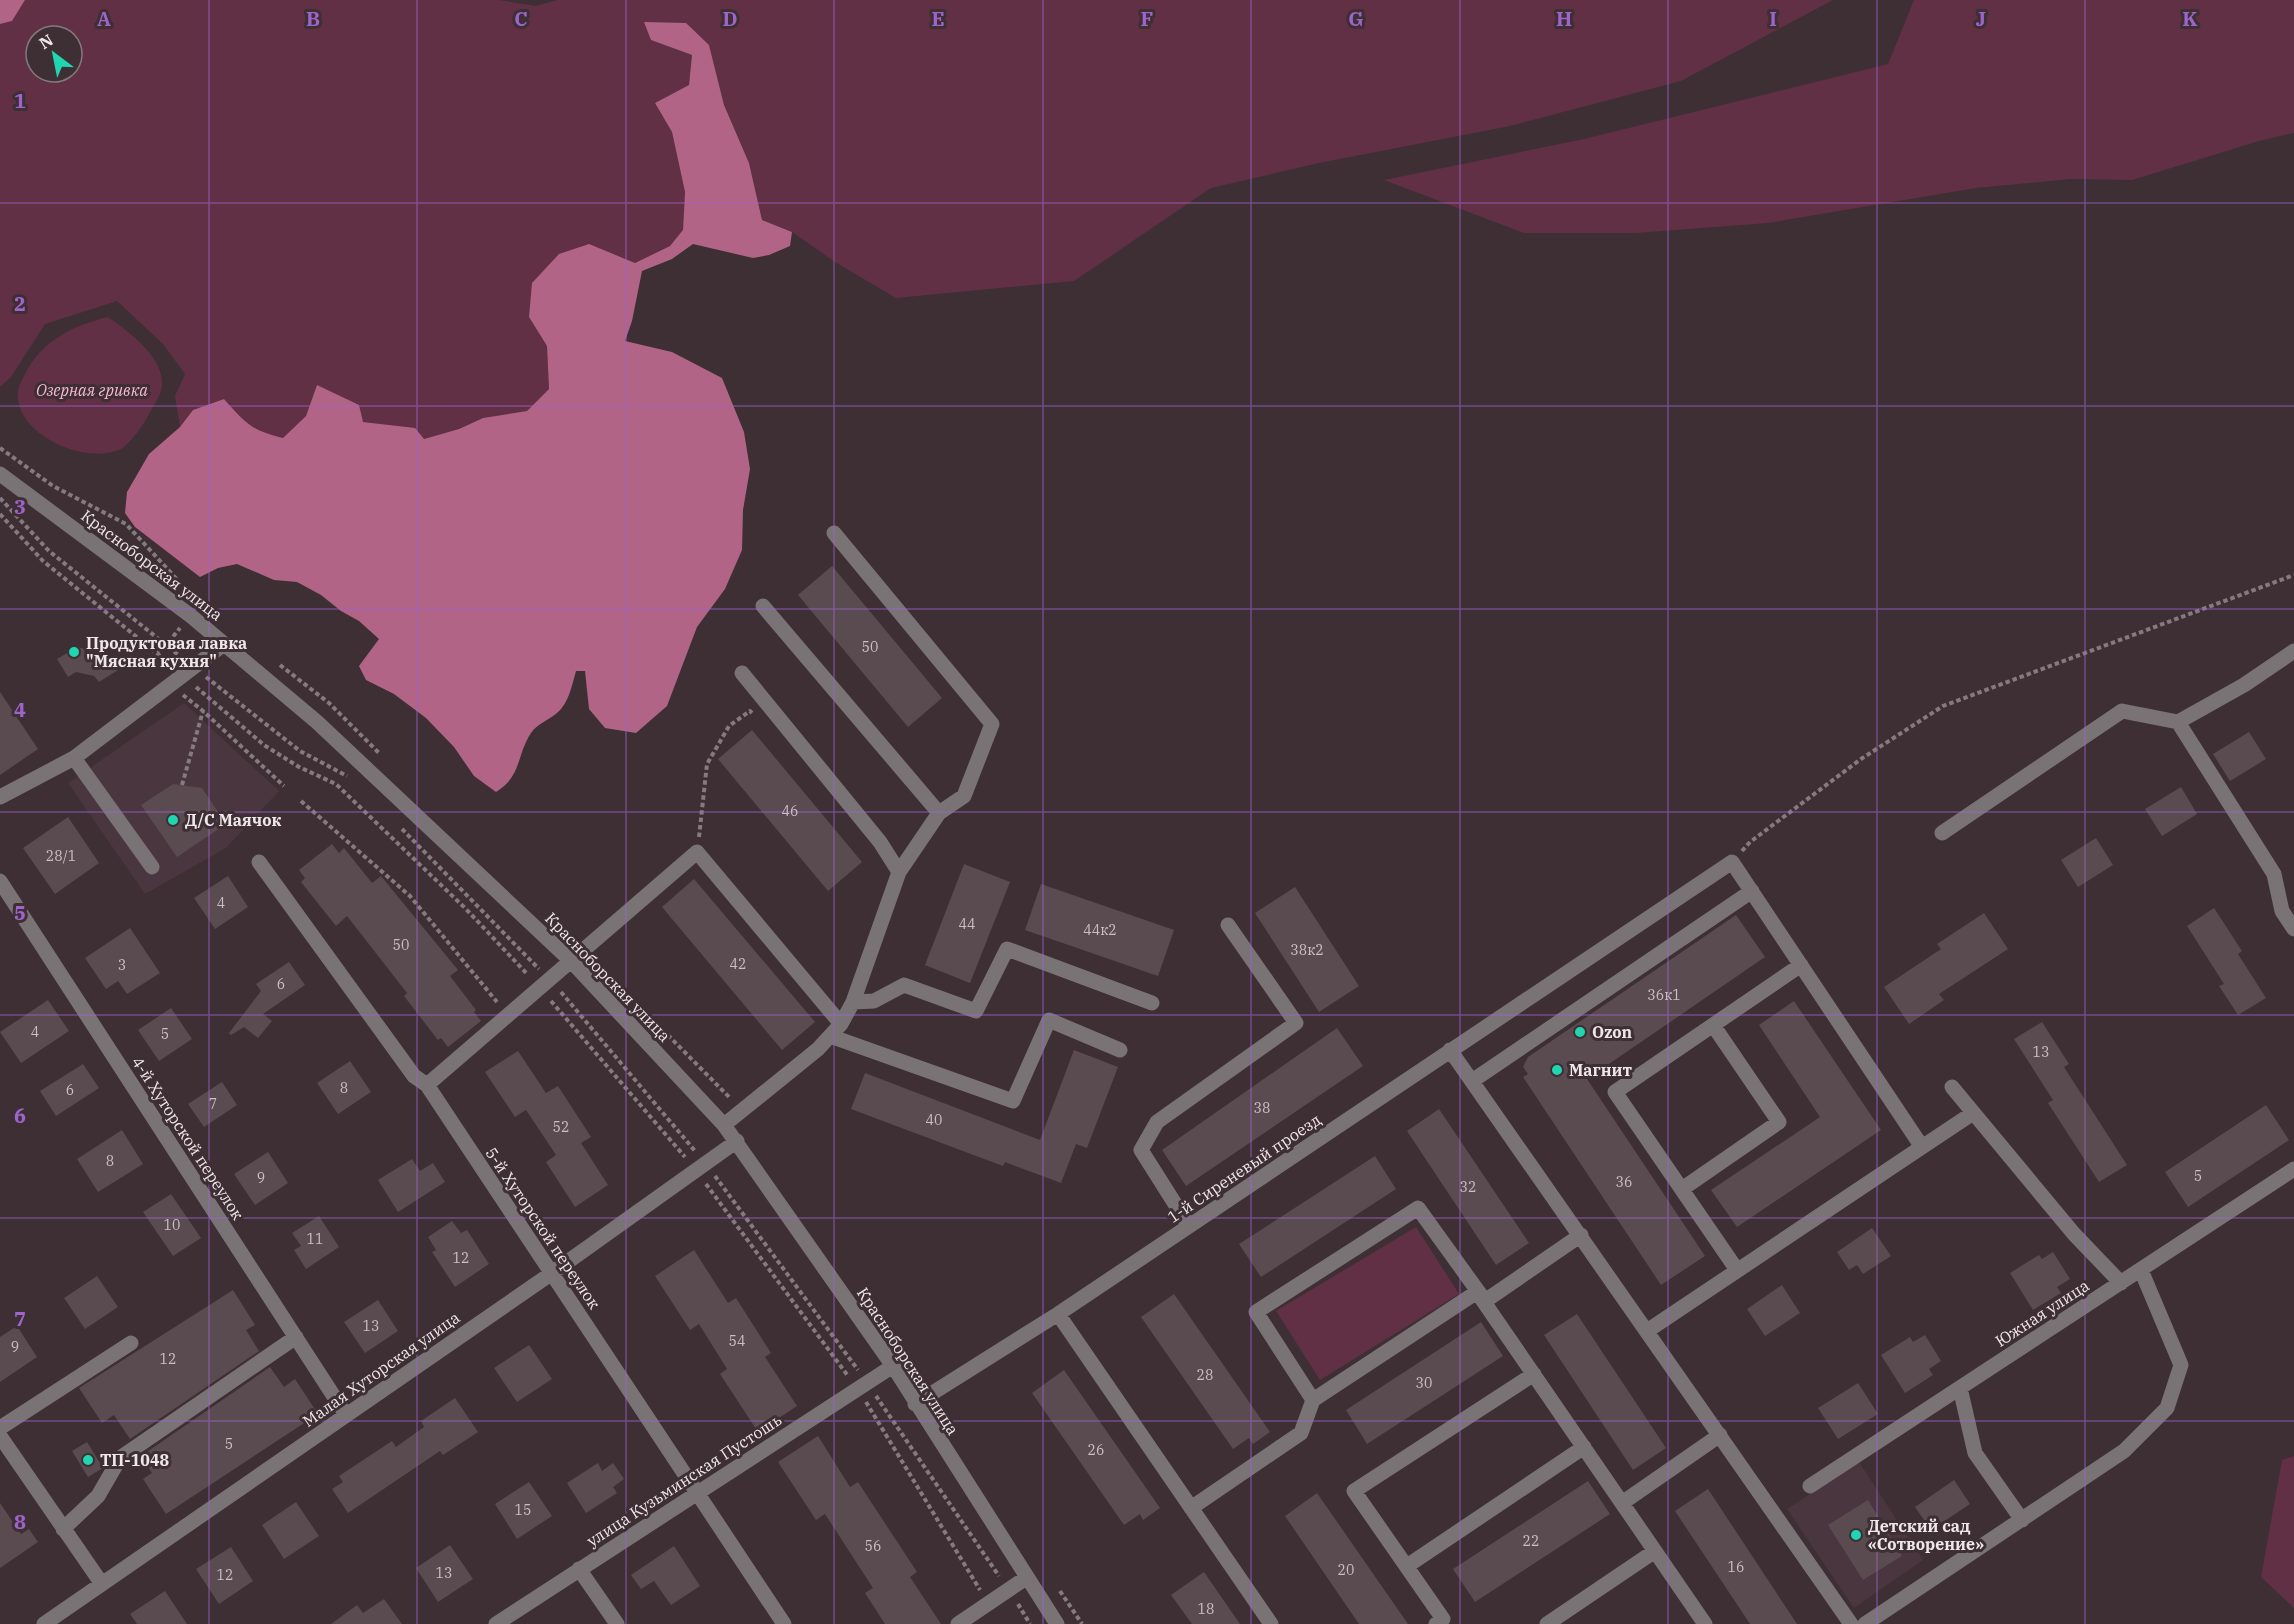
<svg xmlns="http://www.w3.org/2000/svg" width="2294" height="1624" font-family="'IBM Plex Serif',serif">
  <rect width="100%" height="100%" fill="#3d2f34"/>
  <path fill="#4a363e" d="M184,703L279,791L226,848L145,894L68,783Z
    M1859,1462L1923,1560L1854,1608L1787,1509Z"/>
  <path fill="#613045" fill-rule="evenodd" d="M25,0H499L536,6L557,0H1833L1681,81L1510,126L1319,163L1211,188L1074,281L896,298L835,262L792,232L762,220L749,163L724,105L709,45L651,40L692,55L689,85L655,103L672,132L685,192L683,231L670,246L635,263L615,255L529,317L547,346L549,389L527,411L483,418L459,429L424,439L380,424L363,422L317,385L306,416L283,438C251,430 246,423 224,399L193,410L180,427L175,396L185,374L163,344L117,301L45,324L11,377L0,387V24L12,21ZM36,36H72V72H36Z
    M1914,0H2294V133L2259,141L2132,180L2070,179L1976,188L1768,223L1636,233H1524L1384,180L1584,139L1888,64Z
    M108,317C128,331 164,357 162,385C162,394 153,406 149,414C145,423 129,445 121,449C86,466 13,434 18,391C18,386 23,379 25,374C41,341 74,325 108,317Z
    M1416,1227L1459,1294L1320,1380L1276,1311Z
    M2294,1456V1608L2261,1577L2282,1460Z"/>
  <path fill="#b16485" d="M0,0H25L12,21L0,24Z
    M644,22L686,23L709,45L724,105L749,163L762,220L792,232L790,246L769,255L753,258L693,244L672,259L642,271L632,321L625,341L672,352L722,378L744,432L750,469L743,510L742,550L725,589L697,627L667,706L636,733L605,728L589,709L585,671H576C572,685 569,703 557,713C549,720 537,724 531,733C516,756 522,776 496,792L474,776L454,747L426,718L394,694L366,680L359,666L379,639L359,621L341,611L321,595L297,582L274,580L237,564L218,568L200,577L135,527L125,513L127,492L149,454L180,427L193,410L224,399C246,423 250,430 283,438L306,416L317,385L359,405L363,422L415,428L424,439L459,429L483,418L527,411L549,389L547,346L529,317L532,283L559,254L589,244L635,263L670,246L683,230L685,192L672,132L655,103L689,85L692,55L651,40Z"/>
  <path fill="#5a4b51" d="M832,566L942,698L908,727L798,595Z
    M77,647L99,653L105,649L118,670L99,682L94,676L76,672L68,677L57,659Z
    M0,692L38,749L0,775Z
    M752,730L862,862L828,891L718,759Z
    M2249,732L2266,759L2230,781L2213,754Z
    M173,784L202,788L226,824L177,857L141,805Z
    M2181,787L2197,814L2162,836L2145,809Z
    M68,817L99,863L55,894L23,848Z
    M2096,838L2113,865L2078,887L2061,860Z
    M332,844L339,853L344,848L372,883L381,876L458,970L450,976L476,1010L474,1012L481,1021L448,1047L441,1038L438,1040L404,996L407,993L347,916L336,926L301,882L305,878L299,870Z
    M964,864L1010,882L970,983L925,965Z
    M228,876L248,907L215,929L194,898Z
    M694,879L815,1022L782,1050L662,907Z
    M1041,884L1174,930L1158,976L1025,930Z
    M1295,887L1359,986L1319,1012L1255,913Z
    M2214,908L2242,951L2238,954L2266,998L2238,1015L2219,986L2224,984L2187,926Z
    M1984,913L2008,949L1939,994L1944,1000L1909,1024L1884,987L1941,949L1937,944Z
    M1736,915L1765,957L1587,1079L1705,1256L1661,1285L1523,1077L1528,1074L1523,1067L1528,1057Z
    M130,928L160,973L127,994L118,981L106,989L85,958Z
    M289,962L305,985L263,1014L272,1021L258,1038L244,1027L231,1035L229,1033L261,991L256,984Z
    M48,1000L69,1031L21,1063L0,1032Z
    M1794,1001L1881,1130L1737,1227L1711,1190L1820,1117L1759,1025Z
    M171,1008L192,1039L159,1061L138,1030Z
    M2042,1022L2069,1064L2064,1067L2127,1165L2099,1182L2048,1103L2053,1100L2014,1039Z
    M1337,1028L1363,1066L1186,1186L1162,1150Z
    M1074,1050L1118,1067L1087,1148L1076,1144L1061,1183L1005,1162L1003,1166L851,1109L865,1073L1040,1140Z
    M518,1051L546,1093L558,1086L591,1137L581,1143L608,1185L575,1207L546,1162L556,1155L526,1110L515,1117L485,1072Z
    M350,1061L371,1092L338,1114L317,1083Z
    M83,1064L99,1088L56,1116L40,1091Z
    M222,1082L237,1105L204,1127L188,1104Z
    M2266,1105L2289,1140L2188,1207L2165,1172Z
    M1439,1109L1529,1243L1496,1265L1407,1131Z
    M122,1130L143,1164L98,1192L77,1159Z
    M268,1152L288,1183L255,1205L234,1174Z
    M1375,1156L1396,1189L1261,1277L1239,1244Z
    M412,1159L420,1171L433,1163L445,1182L398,1212L378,1180Z
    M171,1194L201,1238L173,1256L143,1212Z
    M319,1216L339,1247L306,1269L294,1250L301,1246L292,1233Z
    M452,1221L461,1233L467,1230L489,1264L455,1287L432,1252L436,1250L428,1237Z
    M1872,1228L1891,1256L1863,1274L1857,1265L1849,1270L1837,1252Z
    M694,1250L728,1303L736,1298L771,1353L765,1357L797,1406L758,1432L720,1374L727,1369L699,1324L690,1330L655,1276Z
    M2053,1252L2070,1279L2057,1287L2061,1293L2033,1310L2010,1273L2039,1255L2042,1259Z
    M97,1276L118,1307L85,1329L64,1298Z
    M1782,1285L1800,1313L1765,1336L1747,1309Z
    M233,1290L255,1325L246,1330L259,1351L130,1439L114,1415L102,1423L79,1388Z
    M1174,1294L1270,1432L1253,1444L1249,1438L1233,1449L1141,1317Z
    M378,1300L398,1331L365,1353L344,1322Z
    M1577,1314L1666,1448L1633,1470L1544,1335Z
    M1481,1322L1503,1356L1367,1444L1346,1410Z
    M17,1326L37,1357L0,1382V1337Z
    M1925,1335L1941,1361L1929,1369L1933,1375L1905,1393L1881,1355L1910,1337L1913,1342Z
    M529,1345L552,1379L517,1402L494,1368Z
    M270,1367L284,1387L295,1379L318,1414L166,1514L143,1479L152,1473L141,1456Z
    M1064,1370L1160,1508L1143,1520L1140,1514L1124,1525L1032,1393Z
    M1858,1383L1878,1414L1838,1439L1818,1408Z
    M455,1398L478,1432L443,1455L440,1451L348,1513L332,1489L343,1482L339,1476L392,1441L396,1447L424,1427L421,1421Z
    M818,1436L850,1487L858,1482L917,1572L910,1577L941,1624H885L865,1593L873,1588L825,1514L816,1520L778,1462Z
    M87,1442L103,1468L88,1477L72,1451Z
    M598,1463L602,1471L613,1463L624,1479L613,1487L617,1493L586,1513L567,1483Z
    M1954,1480L1970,1504L1931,1530L1915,1507Z
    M1588,1481L1610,1514L1475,1602L1453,1569Z
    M529,1482L552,1516L517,1539L495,1504Z
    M1708,1489L1797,1624H1750L1675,1511Z
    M1317,1493L1408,1624H1359L1285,1516Z
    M1868,1500L1902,1556L1863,1580L1828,1525Z
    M296,1502L319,1536L284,1559L262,1525Z
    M0,1503L21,1534L29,1529L38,1542L0,1568Z
    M450,1545L473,1579L438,1602L416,1568Z
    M674,1546L700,1586L671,1605L654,1581L641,1589L631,1575Z
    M231,1547L253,1581L219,1604L196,1569Z
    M1204,1572L1240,1624H1192L1171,1595Z
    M165,1591L187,1624H137L130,1614Z
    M384,1599L402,1624H331L357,1605L363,1613Z"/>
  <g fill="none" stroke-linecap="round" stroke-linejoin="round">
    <path stroke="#867a7e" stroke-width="4" stroke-dasharray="4.5 3" stroke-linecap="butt" d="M0,448L53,486L126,524L184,587
      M0,498L49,551L181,657
      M0,514L43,561L170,664
      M157,652L167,644L180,628
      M280,665L329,703L380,754
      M206,677L300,751L347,776
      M196,687L264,745L299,767L336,784L466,909L528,975
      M183,695L203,711L284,786
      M182,785L203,711
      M301,801L410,896L497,1002
      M402,829L539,969
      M699,837L707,764L729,726L750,711L752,713
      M1742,851L1750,842L1861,759L1943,706L2294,575
      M561,992L695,1151
      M551,1001L685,1157
      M652,1019L731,1099
      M715,1176L858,1370
      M706,1184L848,1376
      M876,1396L999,1576
      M866,1402L980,1590
      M1060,1591L1082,1624
      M1018,1604L1030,1624"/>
    <path stroke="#7a7376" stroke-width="15" d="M0,474L191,616L317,722L570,960L724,1125L893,1366L1057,1624
      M834,533L992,724L964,796L939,813
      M763,606L939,813L899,872
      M2178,722L2274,874L2282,911L2294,929
      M74,758L152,867
      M0,797L74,758L224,644
      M1942,833L2122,711L2178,722L2244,685L2294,651
      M259,862L414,1076L427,1085L784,1624
      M0,881L346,1415
      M830,1036L1013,1101L1049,1020L1120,1050
      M1450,1050L1851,1624
      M1472,1081L1752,891
      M427,1085L697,852L841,1024L853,1002L874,1001L904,985L976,1011L1007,949L1152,1003
      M1952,1087L2074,1234L2121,1283
      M724,1125L818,1049L841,1024L853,1002L899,872L880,842L742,673
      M1922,1147L1973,1113
      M1682,1189L1779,1122L1713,1025
      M1189,1226L1141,1150L1157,1122L1296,1023L1228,925
      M1581,1235L1485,1301L1418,1208L1256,1312L1313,1400L1477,1292L1705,1624
      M1737,1270L1615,1092L1801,965
      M1058,1314L1271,1624
      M1960,1388L1975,1453L2022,1520
      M915,1404L1058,1314L1732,862L1922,1147L1647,1331
      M0,1428L131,1343
      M0,1436L102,1584
      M1810,1486L2294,1169
      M1622,1503L1720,1435
      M1191,1508L1301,1433L1313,1400
      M63,1529L98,1496L120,1458L296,1337
      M1407,1566L1584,1447
      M579,1569L617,1624
      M44,1624L552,1273L737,1141
      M496,1624L893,1366
      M958,1624L1026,1578
      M1436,1624L1443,1619L1354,1491L1534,1374
      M1547,1624L1655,1551
      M1865,1624L2124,1451L2167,1408L2181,1365L2141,1270"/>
  </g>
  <path fill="none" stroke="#9e64cc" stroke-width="1.5" stroke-opacity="0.55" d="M209,0V1624M417,0V1624M626,0V1624M834,0V1624M1043,0V1624M1251,0V1624M1460,0V1624M1668,0V1624M1877,0V1624M2085,0V1624M0,203H2294M0,406H2294M0,609H2294M0,812H2294M0,1015H2294M0,1218H2294M0,1421H2294"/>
  <g fill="#20d5b0" stroke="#3d2f34" stroke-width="2">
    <circle cx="74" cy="652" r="6"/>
    <circle cx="173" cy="820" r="6"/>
    <circle cx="1580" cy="1032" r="6"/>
    <circle cx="1557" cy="1070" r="6"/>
    <circle cx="88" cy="1460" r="6"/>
    <circle cx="1856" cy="1535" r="6"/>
  </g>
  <g text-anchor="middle" stroke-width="6" stroke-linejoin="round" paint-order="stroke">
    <g font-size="14" fill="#cac0c4">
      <text x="870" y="652">50</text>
      <text x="790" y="816">46</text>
      <text x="61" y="861">28/1</text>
      <text x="221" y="908">4</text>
      <text x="967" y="929">44</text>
      <text x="1100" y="935">44к2</text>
      <text x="401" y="950">50</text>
      <text x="1307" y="955">38к2</text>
      <text x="738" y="969">42</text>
      <text x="122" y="970">3</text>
      <text x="281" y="989">6</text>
      <text x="1664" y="1000">36к1</text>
      <text x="35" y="1037">4</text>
      <text x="165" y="1039">5</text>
      <text x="2041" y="1057">13</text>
      <text x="344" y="1093">8</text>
      <text x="70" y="1095">6</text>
      <text x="213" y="1109">7</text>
      <text x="1262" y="1113">38</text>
      <text x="934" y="1125">40</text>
      <text x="561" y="1132">52</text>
      <text x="110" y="1166">8</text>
      <text x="2198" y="1181">5</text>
      <text x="261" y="1183">9</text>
      <text x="1624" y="1187">36</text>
      <text x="1468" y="1192">32</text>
      <text x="172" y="1230">10</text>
      <text x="315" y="1244">11</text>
      <text x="461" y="1263">12</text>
      <text x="371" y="1331">13</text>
      <text x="737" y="1346">54</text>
      <text x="15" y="1352">9</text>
      <text x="168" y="1364">12</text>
      <text x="1205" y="1380">28</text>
      <text x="1424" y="1388">30</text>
      <text x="229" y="1449">5</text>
      <text x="1096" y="1455">26</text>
      <text x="523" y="1515">15</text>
      <text x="1531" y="1546">22</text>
      <text x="873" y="1551">56</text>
      <text x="1736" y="1572">16</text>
      <text x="1346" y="1575">20</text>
      <text x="444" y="1578">13</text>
      <text x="225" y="1580">12</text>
      <text x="1206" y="1614">18</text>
    </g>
    <g font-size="16" font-style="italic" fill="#f8b7d1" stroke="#3d2f34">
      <text x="92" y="396">Озерная гривка</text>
    </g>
    <g font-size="16" fill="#f0e7ea" stroke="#3d2f34">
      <text transform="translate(152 565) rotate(37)" y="6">Красноборская улица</text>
      <text transform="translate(608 977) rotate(46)" y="6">Красноборская улица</text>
      <text transform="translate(188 1138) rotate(57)" y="6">4-й Хуторской переулок</text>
      <text transform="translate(1244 1168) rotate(-34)" y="6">1-й Сиреневый проезд</text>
      <text transform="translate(543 1228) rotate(56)" y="6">5-й Хуторской переулок</text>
      <text transform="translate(2042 1313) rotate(-33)" y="6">Южная улица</text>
      <text transform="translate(908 1361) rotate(57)" y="6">Красноборская улица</text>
      <text transform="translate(381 1369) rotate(-35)" y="6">Малая Хуторская улица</text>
      <text transform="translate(684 1480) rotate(-33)" y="6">улица Кузьминская Пустошь</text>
    </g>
    <g font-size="16" font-weight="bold" fill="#f0e7ea" stroke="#3d2f34" text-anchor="start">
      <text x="86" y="649">Продуктовая лавка<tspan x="86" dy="18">"Мясная кухня"</tspan></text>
      <text x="185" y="826">Д/С Маячок</text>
      <text x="1592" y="1038">Ozon</text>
      <text x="1569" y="1076">Магнит</text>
      <text x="100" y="1466">ТП-1048</text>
      <text x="1868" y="1532">Детский сад<tspan x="1868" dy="18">«Сотворение»</tspan></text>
    </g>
  </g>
  <g font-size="20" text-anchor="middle" font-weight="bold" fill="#9e64cc" stroke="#3d2f34" stroke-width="6" stroke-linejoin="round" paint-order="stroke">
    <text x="104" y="26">A</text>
    <text x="313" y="26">B</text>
    <text x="521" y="26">C</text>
    <text x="730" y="26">D</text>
    <text x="938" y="26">E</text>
    <text x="1147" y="26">F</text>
    <text x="1356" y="26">G</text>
    <text x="1564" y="26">H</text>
    <text x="1773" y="26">I</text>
    <text x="1981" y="26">J</text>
    <text x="2190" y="26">K</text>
    <text x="20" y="108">1</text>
    <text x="20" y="311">2</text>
    <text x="20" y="514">3</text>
    <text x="20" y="717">4</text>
    <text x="20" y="920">5</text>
    <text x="20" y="1123">6</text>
    <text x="20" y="1326">7</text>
    <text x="20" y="1529">8</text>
  </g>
  <g transform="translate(54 54) rotate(328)"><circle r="28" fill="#3d2f34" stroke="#85797d" stroke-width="1.5"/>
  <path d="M0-4.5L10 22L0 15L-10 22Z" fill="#20d5b0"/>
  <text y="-9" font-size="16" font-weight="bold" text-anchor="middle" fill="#f0e7ea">N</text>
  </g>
</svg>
